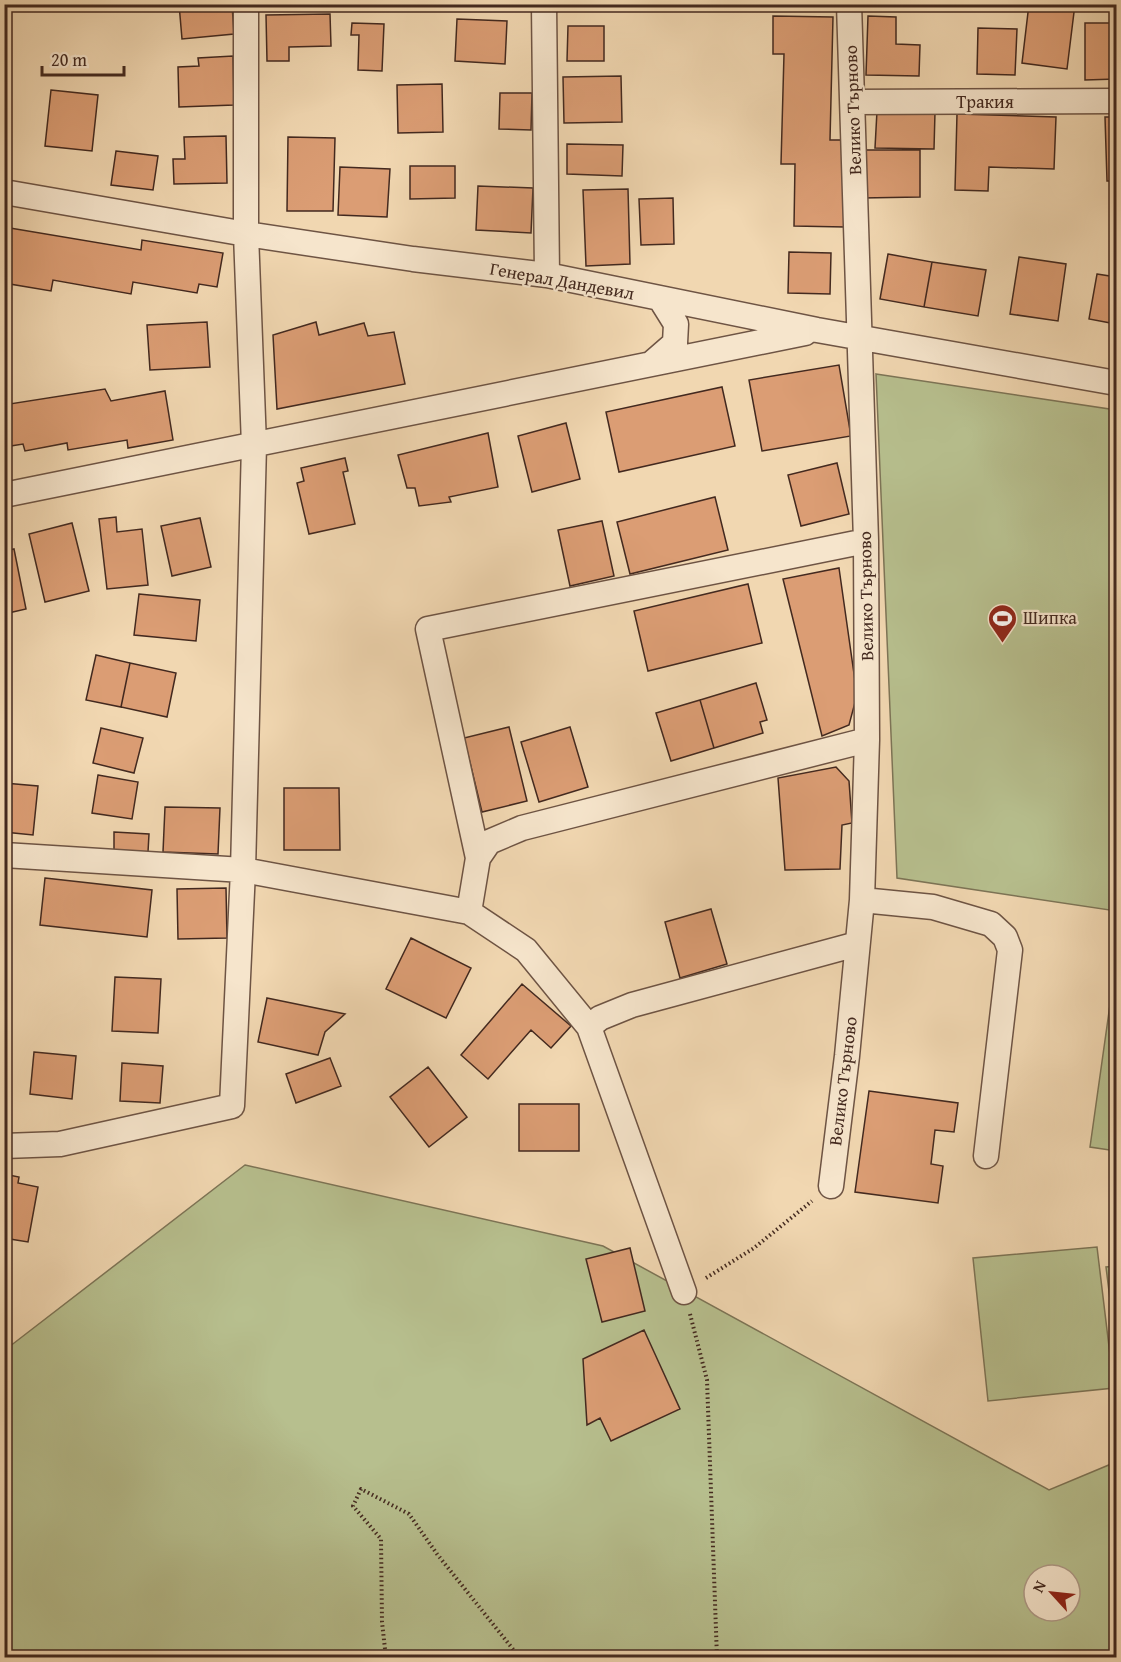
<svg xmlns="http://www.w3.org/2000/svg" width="1121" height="1662" font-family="'Gentium Book Plus',serif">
  <rect width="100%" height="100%" fill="#f1d7b1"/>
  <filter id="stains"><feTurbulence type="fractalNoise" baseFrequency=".00333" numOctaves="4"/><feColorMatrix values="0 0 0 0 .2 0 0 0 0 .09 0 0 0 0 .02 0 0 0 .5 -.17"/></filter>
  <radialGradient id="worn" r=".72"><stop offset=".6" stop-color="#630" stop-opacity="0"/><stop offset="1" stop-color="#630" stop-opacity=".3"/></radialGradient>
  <path fill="#b7bf8e" stroke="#7d7456" stroke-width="1.5" fill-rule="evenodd" d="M876,374L1116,410V911L897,878Z
    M1116,962V1151L1090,1147Z
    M245,1165L603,1246L1049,1490L1116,1462V1657L5,1658V1350ZM1034,1575H1070V1611H1034Z
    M1097,1247L1114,1388L988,1401L973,1258Z
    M1116,1266V1348L1106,1267Z"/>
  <path fill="#db9d74" stroke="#43291f" stroke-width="1.5" d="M179,4H232L234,34L182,39Z
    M567,4H650V6Z
    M945,4H985V10L945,6Z
    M1029,4H1075L1067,69L1022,63Z
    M330,14L331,46L289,47V61H267L266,15Z
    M773,16L833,17L830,140H847L845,227L794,226L795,164H781L784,54H773Z
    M868,16L896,17V44L920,45L919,76L866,75Z
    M457,19L507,21L505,64L455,61Z
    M352,23L384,24L382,71L358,70L359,35H351Z
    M1085,23H1116V79L1085,80Z
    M568,26H604V61H567Z
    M978,28L1017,29L1015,75L977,74Z
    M233,56L234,105L179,107L178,67L199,66L198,58Z
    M621,76L622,122L564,123L563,77Z
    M442,84L443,132L398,133L397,85Z
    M51,90L98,95L92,151L45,146Z
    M500,93H532L531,130L499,129Z
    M877,111L935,112L934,149L875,148Z
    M957,114L1056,117L1054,169L989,167L988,191L955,190Z
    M1105,117H1116V181H1107Z
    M226,136L227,183L174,184L173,159H185L184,137Z
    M288,137L335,138L333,211H287Z
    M567,144L623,145L622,176L567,174Z
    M862,150H920V197L862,198Z
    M116,151L158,156L153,190L111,185Z
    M410,166H455V198L410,199Z
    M340,167L390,169L387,217L338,215Z
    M478,186L533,188L531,233L476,230Z
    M628,189L630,264L586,266L583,190Z
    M673,198L674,244L641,245L639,199Z
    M4,227L141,250L142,240L223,253L217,287L199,284L197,293L133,282L131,294L53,280L51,291L4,283Z
    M789,252L831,253L830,294L788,293Z
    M888,254L932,262L924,307L880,299Z
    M1019,257L1066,264L1058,321L1010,314Z
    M932,262L986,270L978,316L924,307Z
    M1097,274L1116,277V324L1089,319Z
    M207,322L210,367L150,370L147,325Z
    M316,322L319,335L364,323L368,336L394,332L405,384L277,409L273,335Z
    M839,365L851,436L762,451L749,380Z
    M722,387L735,446L619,472L606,412Z
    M105,389L111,401L165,391L173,440L128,448L127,440L68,450L67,443L25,451L23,444L4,447V397L9,396L10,404Z
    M566,423L580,479L532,492L518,436Z
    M488,433L498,487L449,497L451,502L419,506L415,488H407L398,455Z
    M345,458L348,471L343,472L355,524L309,534L297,483L304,481L301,468Z
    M837,463L849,514L801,526L788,475Z
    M715,497L728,550L630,574L617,522Z
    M116,517L117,532L142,529L148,585L107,589L99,519Z
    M200,518L211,567L172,576L161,526Z
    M602,521L614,576L570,586L558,530Z
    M72,523L89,591L45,602L29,534Z
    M14,549L26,609L4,614V551Z
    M839,568L857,695L849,725L822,736L783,579Z
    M748,584L762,643L648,671L634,611Z
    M139,594L200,600L196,641L134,635Z
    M96,655L130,663L121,707L86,700Z
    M130,663L176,673L167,717L121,707Z
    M756,683L767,720L760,722L763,733L714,748L700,700Z
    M700,700L714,748L671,761L656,713Z
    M509,727L527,801L482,812L464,738Z
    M570,727L588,787L539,802L521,742Z
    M101,728L143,738L134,773L93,763Z
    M836,767L849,781L852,823L842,825L840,869L785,870L778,778Z
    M98,775L138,782L132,819L92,813Z
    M4,783L38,786L33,835L4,832Z
    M284,788H339L340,850H284Z
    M165,807L220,808L218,854L163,852Z
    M114,832L149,834L148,852L114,851Z
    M45,878L152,890L147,937L40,925Z
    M226,888L227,938L178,939L177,889Z
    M711,909L727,964L680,978L665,922Z
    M411,938L471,968L446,1018L386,989Z
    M115,977L161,979L158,1033L112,1031Z
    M522,984L571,1026L551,1048L531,1030L488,1079L461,1055Z
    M267,998L345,1014L325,1032L318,1055L258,1042Z
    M34,1052L76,1056L72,1099L30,1094Z
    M330,1058L341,1086L296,1103L286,1074Z
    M122,1063L163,1066L160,1103L120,1101Z
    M428,1067L467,1117L429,1147L390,1097Z
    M869,1091L958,1103L954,1132L935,1130L931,1164L943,1166L938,1203L855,1192Z
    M519,1104H579V1151H519Z
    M4,1174L19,1177L18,1183L38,1187L28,1242L4,1238Z
    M630,1248L645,1311L602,1322L586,1259Z
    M644,1330L680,1409L611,1441L600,1418L587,1425L583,1359Z"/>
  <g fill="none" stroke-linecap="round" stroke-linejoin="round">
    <defs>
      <path id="minor" d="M544,4L547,275
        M853,102L1116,101
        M4,192L246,234L413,259L547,275L817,330L1116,383
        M652,363L675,343L676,324L661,300
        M4,495L805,333
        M4,855L243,870L469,912L526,950L589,1027L684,1292
        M478,858L428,629L866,541
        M862,900L933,907L991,924L1005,937L1010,950L986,1156
        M469,912L478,858L489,842L522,828L867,740
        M589,1027L600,1018L632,1005L857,944
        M4,1146L60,1144L232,1106L243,870L254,445L246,234V4
        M831,1186L847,1056L862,900L867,740L866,541L849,4"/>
    </defs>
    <use href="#minor" stroke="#6e5444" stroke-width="27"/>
    <path stroke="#43291f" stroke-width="4" stroke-dasharray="1.5 3" stroke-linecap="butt" d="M706,1278L754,1248L812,1201
      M690,1314L707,1380L717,1658
      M386,1658L382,1622L381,1539L353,1506L361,1489L409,1514L437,1554L520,1658"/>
    <use href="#minor" stroke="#f6e5cc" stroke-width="24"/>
  </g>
  <defs>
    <symbol id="stadium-pin" viewBox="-11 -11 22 30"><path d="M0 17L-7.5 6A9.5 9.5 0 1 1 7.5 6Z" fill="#8f2418" stroke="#f6e5cc"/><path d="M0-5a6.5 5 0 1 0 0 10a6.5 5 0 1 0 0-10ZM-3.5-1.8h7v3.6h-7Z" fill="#fff"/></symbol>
  </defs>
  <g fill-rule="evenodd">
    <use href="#stadium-pin" x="986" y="602" width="33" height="45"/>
  </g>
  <g text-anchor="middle" stroke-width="4.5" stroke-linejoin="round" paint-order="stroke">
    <g font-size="18" fill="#43291f" stroke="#f6e5cc">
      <text x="985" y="108">Тракия</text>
      <text transform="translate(853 110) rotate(-92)" y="6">Велико Търново</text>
      <text transform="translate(562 281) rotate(10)" y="6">Генерал Дандевил</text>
      <text transform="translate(866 596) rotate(-91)" y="6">Велико Търново</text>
      <text transform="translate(843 1081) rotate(-83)" y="6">Велико Търново</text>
    </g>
    <g font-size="18" fill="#43291f" stroke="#f6e5cc" text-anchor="start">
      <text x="1023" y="624">Шипка</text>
    </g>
  </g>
  <rect width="1121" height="1662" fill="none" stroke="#f1d7b1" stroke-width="24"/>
  <rect x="6" y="6" width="1109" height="1650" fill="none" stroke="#43291f" stroke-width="3"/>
  <rect x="12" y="12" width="1097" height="1638" fill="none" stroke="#43291f" stroke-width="1.5"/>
  <g transform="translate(1052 1593) rotate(297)"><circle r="28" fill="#f6e5cc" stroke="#ae9a87" stroke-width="1.5"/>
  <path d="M0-4.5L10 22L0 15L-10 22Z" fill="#8f2418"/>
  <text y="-9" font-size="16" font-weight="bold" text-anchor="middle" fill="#43291f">N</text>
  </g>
  <path d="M42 66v9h82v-9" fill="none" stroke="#43291f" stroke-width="3"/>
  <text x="51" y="66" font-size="18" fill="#43291f" stroke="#f6e5cc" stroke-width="4.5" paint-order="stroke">20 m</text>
  <rect width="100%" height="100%" filter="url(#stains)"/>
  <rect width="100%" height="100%" fill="url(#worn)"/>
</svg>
